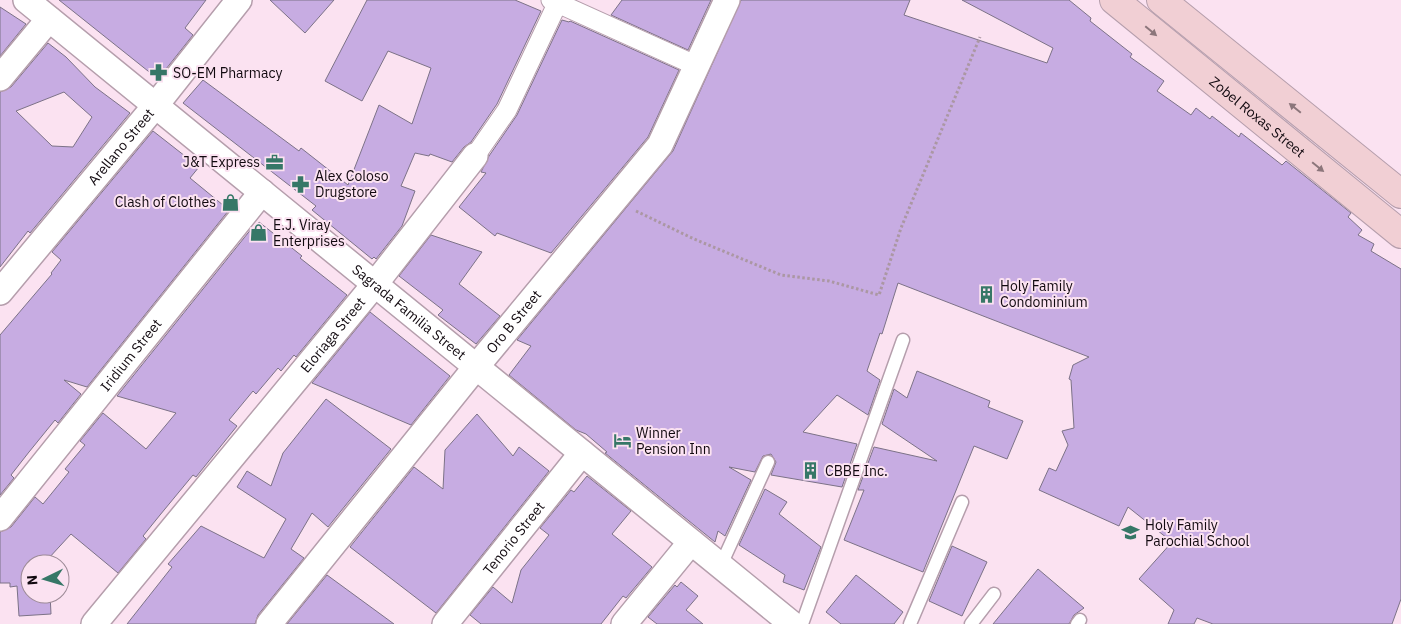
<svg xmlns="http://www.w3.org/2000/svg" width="1401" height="624" font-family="'IBM Plex Sans',sans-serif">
  <rect width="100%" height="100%" fill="#fbe2f1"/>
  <path fill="#c7ace2" stroke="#7c7287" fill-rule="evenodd" d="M59,0H206L185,28L193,35L158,79Z
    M270,0H334L305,33Z
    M367,0H515L541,11L497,104L471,142L464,147L452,162L430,154L429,156L415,153L401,186L415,191L402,226L376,259L374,257L372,259L312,210L316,206L183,103L203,80L299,151L301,148L348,185L379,105L412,124L431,68L388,51L362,101L325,81Z
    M622,0H711L688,50L611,15Z
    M741,0H910L904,15L1047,63L1053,48L962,0H1069L1091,18L1090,21L1132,54L1130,57L1164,81L1157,91L1191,115L1196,108L1210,119L1212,116L1239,137L1241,133L1282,165L1286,161L1351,213L1348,217L1362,230L1358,235L1374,244L1371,251L1401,269V599L1392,624H1213L1197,618L1194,624H1168L1174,610L1139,579L1172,542L1128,507L1119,526L1039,490L1049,468L1056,471L1068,445L1062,431L1074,428L1071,380L1069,379L1073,365L1089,357L898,283L882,334L880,333L867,371L880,380L868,415L837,395L803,432L857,444L842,487L771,475L776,462L771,454L763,456L755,472L729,467L751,480L725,536L718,531L715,542L605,453L607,452L586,434L576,430L509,375L531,346L517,340L673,151Z
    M0,7L26,24L0,56Z
    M562,20L569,22L570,21L679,70L648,137L551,253L497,233L495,236L459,207L486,173L481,172L489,156L517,115Z
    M48,43L66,57L95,87L130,113L30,233L28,231L0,267V92L11,87ZM64,92L92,117L73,147L52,146L16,111Z
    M153,131L199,167L190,178L229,210L87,387L64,380L81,394L58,423L55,420L29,452L11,475L14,478L0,495V335L52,274L51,273L61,260L52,252Z
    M259,222L302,256L300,258L347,295L296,357L294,355L281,371L278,368L256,394L253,391L229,420L237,426L196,477L193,475L160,515L143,536L146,539L118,573L71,534L48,559V564H30V594H50L51,614L19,616L17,586L10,587V583H0V532L11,527L35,497L43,504L69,472L65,469L85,445L80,441L103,413L146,449L176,413L117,396L252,228L253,230Z
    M431,235L482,252L459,284L500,316L476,344L438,315L443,310L399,276Z
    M370,312L450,376L411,425L312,383Z
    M917,371L990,401L988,407L1023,421L1007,459L974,446L923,572L844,540L864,490H858L874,447L937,461L882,424L894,389L907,398Z
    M326,399L391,449L328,527L312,513L291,549L304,558L258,615L255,624H127L172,567L168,564L201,526L264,558L286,519L237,487L247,471L271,486L283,453Z
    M477,414L513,456L519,447L549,471L436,613L350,547L414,467L443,489L445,450Z
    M587,476L631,511L612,534L652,567L626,598L623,596L601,624H481L470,615L493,587L512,603L521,570L549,535L540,528L571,490L574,492Z
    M765,489L787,502L779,514L821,547L804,590L783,582L785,575L739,545Z
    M952,546L987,562L962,616L929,601Z
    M1038,569L1084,608L1074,615L1069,624H993Z
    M327,575L394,624H287Z
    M856,575L903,612L894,624H841L826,612Z
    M681,582L698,596L686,610L703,624H657L648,617L675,585L677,587Z"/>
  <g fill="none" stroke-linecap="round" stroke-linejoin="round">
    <defs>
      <path id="service" d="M721,565L768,462
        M802,624L903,340
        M910,624L962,502
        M971,624L994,594
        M1077,624L1080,620"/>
      <path id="pedestrian" d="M551,0L697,66
        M475,156L507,110L559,0"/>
      <g id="minor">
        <path id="s1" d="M26,0L792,624"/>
        <path d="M0,78L49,19"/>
        <path id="s2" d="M0,292L155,106L239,0"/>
        <path id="s3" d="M0,518L262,192"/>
        <path id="s4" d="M94,624L375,284L475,156"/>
        <path id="s5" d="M269,624L476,367L660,145L727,0"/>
        <path id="s6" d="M445,624L582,453"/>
        <path d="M624,624L691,542"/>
      </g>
      <g id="secondary">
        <path id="s7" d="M1114,0L1401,234"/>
        <path d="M1161,0L1401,194"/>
      </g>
    </defs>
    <use href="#service" stroke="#b59eac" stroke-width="15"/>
    <use href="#pedestrian" stroke="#b59eac" stroke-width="21"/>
    <use href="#minor" stroke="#b59eac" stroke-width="28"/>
    <use href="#secondary" stroke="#b59eac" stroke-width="30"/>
    <path stroke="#ab97a3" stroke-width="3" stroke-dasharray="2.5 2.5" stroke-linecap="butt" d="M636,211L694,239L781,275L829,281L879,295L901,228L980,37"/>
    <use href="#service" stroke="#fff" stroke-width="12"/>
    <use href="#pedestrian" stroke="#fff" stroke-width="19"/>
    <use href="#minor" stroke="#fff" stroke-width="25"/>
    <use href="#secondary" stroke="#f1cfd4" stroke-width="28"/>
  </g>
  <defs><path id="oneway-solid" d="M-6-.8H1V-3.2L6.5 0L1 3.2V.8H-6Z" transform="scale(1.25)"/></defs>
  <g fill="#8c767b">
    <use href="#oneway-solid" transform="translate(1151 31) rotate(40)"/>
    <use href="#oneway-solid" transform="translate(1295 108) rotate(-141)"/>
    <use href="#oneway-solid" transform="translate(1318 167) rotate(39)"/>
  </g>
  <defs>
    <symbol id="pharmacy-bare" viewBox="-9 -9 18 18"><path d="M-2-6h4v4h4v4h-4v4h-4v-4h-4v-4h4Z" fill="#367767" stroke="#fbe2f1" stroke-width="2.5" paint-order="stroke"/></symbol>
    <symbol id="office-bare" viewBox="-9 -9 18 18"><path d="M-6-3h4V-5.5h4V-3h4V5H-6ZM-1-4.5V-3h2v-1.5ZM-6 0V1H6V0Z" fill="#367767" stroke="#fbe2f1" stroke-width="2.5" paint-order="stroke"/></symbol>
    <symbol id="shop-bare" viewBox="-9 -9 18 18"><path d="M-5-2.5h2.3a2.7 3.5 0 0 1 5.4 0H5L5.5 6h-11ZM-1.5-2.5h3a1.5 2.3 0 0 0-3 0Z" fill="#367767" stroke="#fbe2f1" stroke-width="2.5" paint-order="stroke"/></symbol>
    <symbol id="building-bare" viewBox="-9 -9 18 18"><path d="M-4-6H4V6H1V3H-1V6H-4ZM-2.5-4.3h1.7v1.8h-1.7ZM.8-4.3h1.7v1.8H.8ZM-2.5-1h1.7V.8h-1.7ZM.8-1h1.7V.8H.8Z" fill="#367767" stroke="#fbe2f1" stroke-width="2.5" paint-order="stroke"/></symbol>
    <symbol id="hotel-bare" viewBox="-9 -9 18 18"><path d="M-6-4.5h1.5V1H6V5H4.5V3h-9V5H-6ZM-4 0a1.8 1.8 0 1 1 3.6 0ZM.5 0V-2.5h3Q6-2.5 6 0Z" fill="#367767" stroke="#fbe2f1" stroke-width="2.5" paint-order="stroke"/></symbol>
    <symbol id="school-bare" viewBox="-9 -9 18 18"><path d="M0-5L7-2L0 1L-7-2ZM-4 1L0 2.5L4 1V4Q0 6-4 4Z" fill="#367767" stroke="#fbe2f1" stroke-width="2.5" paint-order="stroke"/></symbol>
  </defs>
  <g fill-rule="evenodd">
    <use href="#pharmacy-bare" x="146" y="60" width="25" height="25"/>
    <use href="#office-bare" x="262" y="150" width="25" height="25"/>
    <use href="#pharmacy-bare" x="288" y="172" width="25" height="25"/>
    <use href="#shop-bare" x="218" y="190" width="25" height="25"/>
    <use href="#shop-bare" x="246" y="220" width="25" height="25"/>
    <use href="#building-bare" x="974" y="282" width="25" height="25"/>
    <use href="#hotel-bare" x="610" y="428" width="25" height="25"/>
    <use href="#building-bare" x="798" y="458" width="25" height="25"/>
    <use href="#school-bare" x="1118" y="520" width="25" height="25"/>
  </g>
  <g text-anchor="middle" stroke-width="4" stroke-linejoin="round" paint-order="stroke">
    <g font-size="14" fill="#11090f" stroke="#fbe2f1" text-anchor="start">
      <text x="173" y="78">SO-EM Pharmacy</text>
      <text x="260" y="167" text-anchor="end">J&amp;T Express</text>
      <text x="315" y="181">Alex Coloso<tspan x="315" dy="16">Drugstore</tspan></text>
      <text x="216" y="207" text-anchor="end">Clash of Clothes</text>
      <text x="273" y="230">E.J. Viray<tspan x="273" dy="16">Enterprises</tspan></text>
      <text x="1000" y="291">Holy Family<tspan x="1000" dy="16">Condominium</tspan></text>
      <text x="636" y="438">Winner<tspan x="636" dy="16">Pension Inn</tspan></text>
      <text x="825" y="476">CBBE Inc.</text>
      <text x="1145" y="530">Holy Family<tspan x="1145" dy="16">Parochial School</tspan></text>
    </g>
    <g font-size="14" fill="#11090f" stroke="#fbe2f1">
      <text dy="5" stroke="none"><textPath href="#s7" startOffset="185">Zobel Roxas Street</textPath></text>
      <text dy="5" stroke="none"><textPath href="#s2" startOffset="189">Arellano Street</textPath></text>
      <text dy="5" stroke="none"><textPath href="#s1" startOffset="494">Sagrada Familia Street</textPath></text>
      <text dy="5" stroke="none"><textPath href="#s5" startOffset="389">Oro B Street</textPath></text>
      <text dy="5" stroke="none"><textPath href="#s4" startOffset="375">Eloriaga Street</textPath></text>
      <text dy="5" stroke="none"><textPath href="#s3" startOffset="209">Iridium Street</textPath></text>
      <text dy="5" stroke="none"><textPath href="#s6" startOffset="110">Tenorio Street</textPath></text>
    </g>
  </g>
  <g transform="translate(45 579) rotate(265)"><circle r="24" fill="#fbe2f1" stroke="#9d8b97"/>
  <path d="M0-4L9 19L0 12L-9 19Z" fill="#367767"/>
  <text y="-8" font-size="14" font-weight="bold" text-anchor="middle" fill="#11090f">N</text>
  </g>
</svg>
